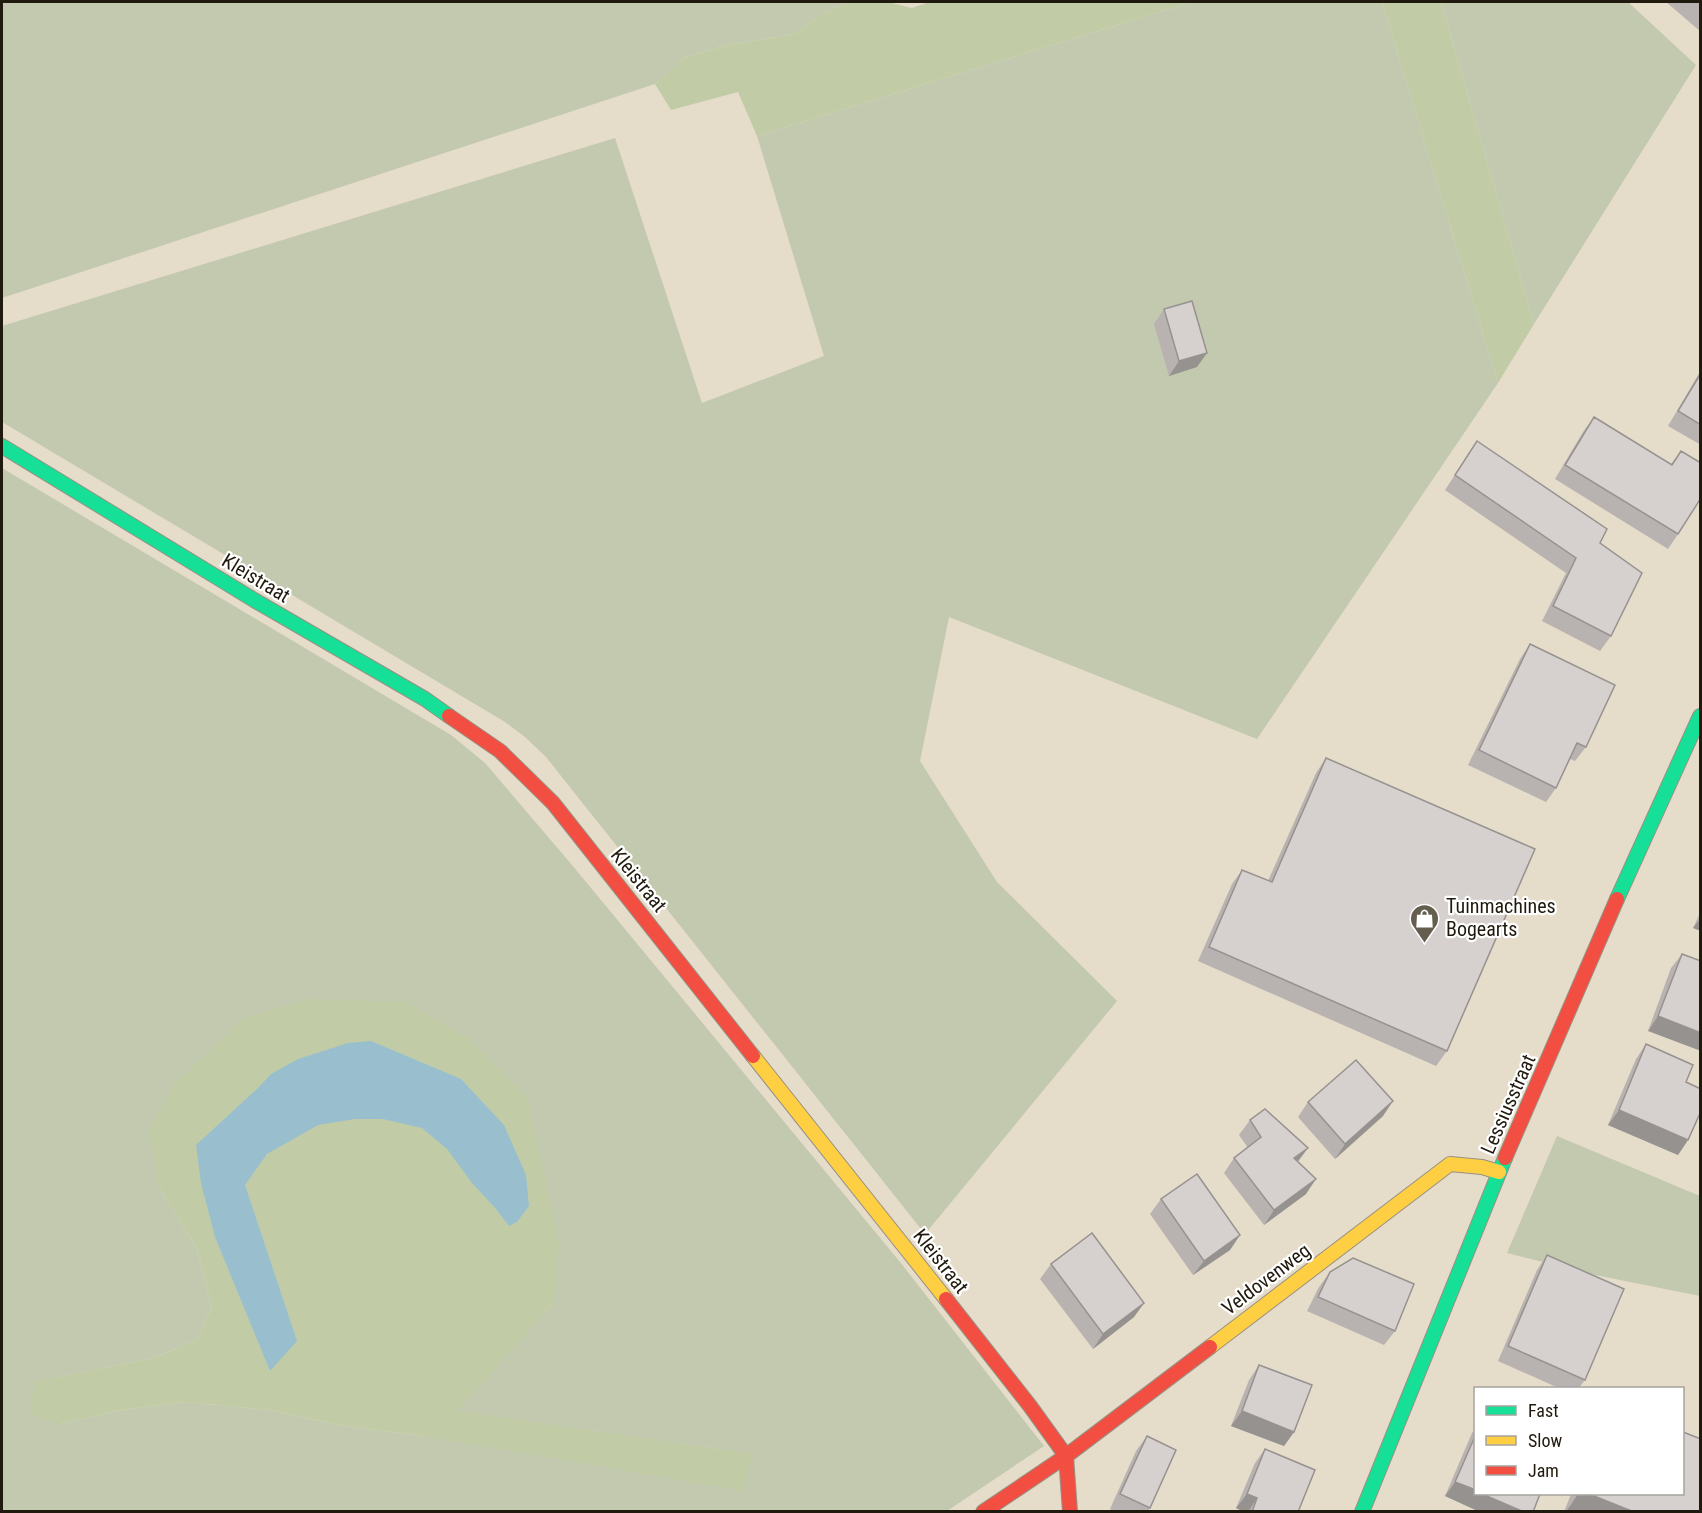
<svg xmlns="http://www.w3.org/2000/svg" width="1702" height="1513" font-family="'Roboto Condensed',sans-serif">
  <rect width="100%" height="100%" fill="#e5dcc9"/>
  <path fill="#c3c9af" fill-rule="evenodd" d="M2,2H849L824,13L795,34L728,45L685,57L655,84L2,298Z
    M1192,2H1382L1498,383L1257,739L949,617L920,761L997,882L1117,1001L925,1234L546,757L525,737L505,722L2,422V326L615,138L702,403L824,356L757,136Z
    M1441,2H1628L1696,65L1534,324Z
    M2,468L451,735L485,763L572,865L900,1262L1044,1446L947,1511L2,1512ZM159,1187L554,1302L457,1411L752,1454L423,1436L344,1426L270,1410L186,1402L121,1410L61,1424L35,1382L153,1358L197,1340L212,1307L197,1249Z
    M1557,1136L1700,1196V1296L1595,1275L1507,1253Z"/>
  <path fill="#c1cca7" d="M849,2H888L912,8L929,2H1192L757,136L738,92L671,110L655,84L685,57L728,45L795,34L824,13Z
    M1382,2H1441L1534,324L1498,383Z
    M308,999L406,1002L469,1039L528,1098L559,1243L554,1302L458,1411L753,1454L743,1491L423,1436L344,1426L270,1410L186,1402L121,1410L61,1424L30,1413L34,1382L153,1358L197,1340L212,1307L197,1249L159,1187L149,1131L174,1084L245,1018Z"/>
  <path fill="#99bfcf" d="M371,1041L461,1079L504,1125L526,1175L529,1206L517,1222L509,1226L496,1209L472,1183L447,1149L422,1128L383,1119H355L318,1125L267,1154L245,1185L297,1341L270,1371L215,1237L201,1183L196,1145L258,1088L271,1074L298,1059L348,1043Z"/>
  <g fill="none" stroke-linecap="round" stroke-linejoin="round">
    <defs>
      <path id="fast" d="M2,446L254,600L425,699L449,716
        M1617,899L1700,716
        M1362,1512L1505,1158"/>
      <path id="slow" d="M753,1056L946,1299
        M1210,1347L1450,1164L1482,1167L1499,1172"/>
      <path id="jam" d="M449,716L500,751L553,803L753,1056
        M1505,1158L1617,899
        M946,1299L1030,1406L1066,1456L1070,1512
        M983,1512L1066,1456L1210,1347"/>
    </defs>
    <use href="#fast" stroke="#989183" stroke-width="16"/>
    <use href="#slow" stroke="#989183" stroke-width="16"/>
    <use href="#jam" stroke="#989183" stroke-width="16"/>
    <use href="#fast" stroke="#16e098" stroke-width="14"/>
    <use href="#slow" stroke="#ffcf43" stroke-width="14"/>
    <use href="#jam" stroke="#f24e42" stroke-width="14"/>
  </g>
  <path fill="#b8b3b1" d="M1666,2H1701V30L1700,31Z
    M1164,309L1197,367L1169,376L1154,324Z
    M1701,370V445L1668,426Z
    M1594,417L1671,464L1681,451L1678,534L1668,549L1555,479L1583,432Z
    M1477,441L1600,543L1611,636L1600,651L1542,621L1566,573L1445,490Z
    M1530,644L1586,747L1575,761L1570,759L1556,788L1546,802L1468,765L1520,659Z
    M1326,758L1447,1051L1436,1066L1198,961L1232,884L1242,870L1268,881L1316,773Z
    M1701,911V931L1693,928Z
    M1682,954L1701,961L1648,1031L1671,968Z
    M1646,1044L1686,1082L1688,1140L1678,1155L1608,1125L1636,1059Z
    M1308,1102L1383,1116L1335,1159L1298,1117Z
    M1250,1120L1308,1148L1298,1162L1306,1194L1264,1225L1224,1173L1234,1158L1248,1148L1239,1135Z
    M1161,1199L1240,1235L1230,1250L1193,1275L1150,1214Z
    M1547,1255L1585,1380L1578,1389H1561L1498,1361L1537,1270Z
    M1051,1264L1144,1303L1134,1317L1093,1349L1040,1279Z
    M1330,1272L1395,1331L1384,1345L1307,1311L1319,1287Z
    M1259,1365L1294,1432L1284,1446L1231,1426L1249,1380Z
    M1476,1428V1494L1533,1512H1480L1445,1496L1472,1433Z
    M1147,1436L1150,1508L1147,1512H1115L1110,1509L1136,1451Z
    M1265,1449L1298,1512H1244L1236,1508L1255,1463Z
    M1571,1494H1683L1701,1512H1564Z"/>
  <path fill="#969290" d="M1207,353L1197,367L1169,376L1179,361Z
    M1701,918V931L1693,928Z
    M1658,1016L1701,1033V1051L1648,1031Z
    M1393,1101L1383,1116L1335,1159L1345,1144Z
    M1619,1110L1688,1140L1678,1155L1608,1125Z
    M1308,1148L1297,1162L1294,1158Z
    M1316,1179L1306,1194L1264,1225L1274,1210Z
    M1240,1235L1230,1250L1193,1275L1204,1261Z
    M1144,1303L1134,1317L1093,1349L1103,1334Z
    M1242,1411L1294,1432L1284,1446L1231,1426Z
    M1455,1482L1476,1490V1494H1482L1524,1512H1480L1445,1496Z
    M1247,1494L1257,1498L1248,1512H1244L1236,1508Z
    M1578,1494H1589L1634,1512H1566Z"/>
  <path fill="#d6d0ce" stroke="#969290" stroke-width="1.5" d="M1192,301L1207,353L1179,361L1164,309Z
    M1701,373V425L1678,411Z
    M1594,417L1672,465L1681,451L1701,463V498L1678,534L1565,465Z
    M1477,441L1607,529L1600,543L1642,573L1611,636L1553,606L1576,558L1455,475Z
    M1530,644L1615,685L1586,747L1577,743L1556,788L1479,750Z
    M1326,758L1535,849L1447,1051L1209,947L1242,870L1272,882Z
    M1682,954L1701,961V1033L1658,1016Z
    M1646,1044L1693,1065L1686,1082L1701,1089V1111L1688,1140L1619,1110Z
    M1356,1060L1393,1101L1345,1144L1308,1102Z
    M1265,1109L1308,1148L1294,1158L1316,1179L1274,1210L1234,1158L1261,1137L1250,1120Z
    M1197,1174L1240,1235L1204,1261L1161,1199Z
    M1092,1233L1144,1303L1103,1334L1051,1264Z
    M1547,1255L1624,1289L1585,1380L1508,1346Z
    M1353,1258L1414,1284L1395,1331L1318,1297L1330,1272Z
    M1259,1365L1312,1385L1294,1432L1242,1411Z
    M1683,1432L1701,1439V1512H1634L1589,1494H1683Z
    M1476,1434V1490L1455,1482Z
    M1147,1436L1176,1450L1150,1508L1120,1494Z
    M1265,1449L1315,1470L1298,1512H1252L1257,1498L1247,1494Z
    M1482,1494H1540L1533,1512H1524Z"/>
  <defs>
    <symbol id="shop-pin" viewBox="-11 -11 22 30"><path d="M0 17L-7.5 6A9.5 9.5 0 1 1 7.5 6Z" fill="#655e4f" stroke="#fff"/><path d="M-5-2.5h2.3a2.7 3.5 0 0 1 5.4 0H5L5.5 6h-11ZM-1.5-2.5h3a1.5 2.3 0 0 0-3 0Z" fill="#fff"/></symbol>
  </defs>
  <g fill-rule="evenodd">
    <use href="#shop-pin" x="1408" y="902" width="33" height="45"/>
  </g>
  <g text-anchor="middle" stroke-width="4.5" stroke-linejoin="round" paint-order="stroke">
    <g font-size="20" fill="#201a0e" stroke="#fff">
      <text transform="translate(256 578) rotate(31)" y="7">Kleistraat</text>
      <text transform="translate(639 880) rotate(51)" y="7">Kleistraat</text>
      <text transform="translate(1508 1104) rotate(-66)" y="7">Lessiusstraat</text>
      <text transform="translate(941 1261) rotate(52)" y="7">Kleistraat</text>
      <text transform="translate(1266 1279) rotate(-37)" y="7">Veldovenweg</text>
    </g>
    <g font-size="20" fill="#201a0e" stroke="#fff" text-anchor="start">
      <text x="1446" y="913">Tuinmachines<tspan x="1446" dy="23">Bogearts</tspan></text>
    </g>
  </g>
  <rect width="1702" height="1513" fill="none" stroke="#201a0e" stroke-width="6"/>
  <rect x="1474" y="1387" width="210" height="108" fill="#ffffff" stroke="#a6a39f" stroke-width="1.5"/>
  <rect x="1486" y="1406" width="30" height="9" fill="#16e098" stroke="#a6a39f" stroke-width="1.5"/>
  <text x="1528" y="1417" font-size="18" fill="#201a0e">Fast</text>
  <rect x="1486" y="1436" width="30" height="9" fill="#ffcf43" stroke="#a6a39f" stroke-width="1.5"/>
  <text x="1528" y="1447" font-size="18" fill="#201a0e">Slow</text>
  <rect x="1486" y="1466" width="30" height="9" fill="#f24e42" stroke="#a6a39f" stroke-width="1.5"/>
  <text x="1528" y="1477" font-size="18" fill="#201a0e">Jam</text>
</svg>
